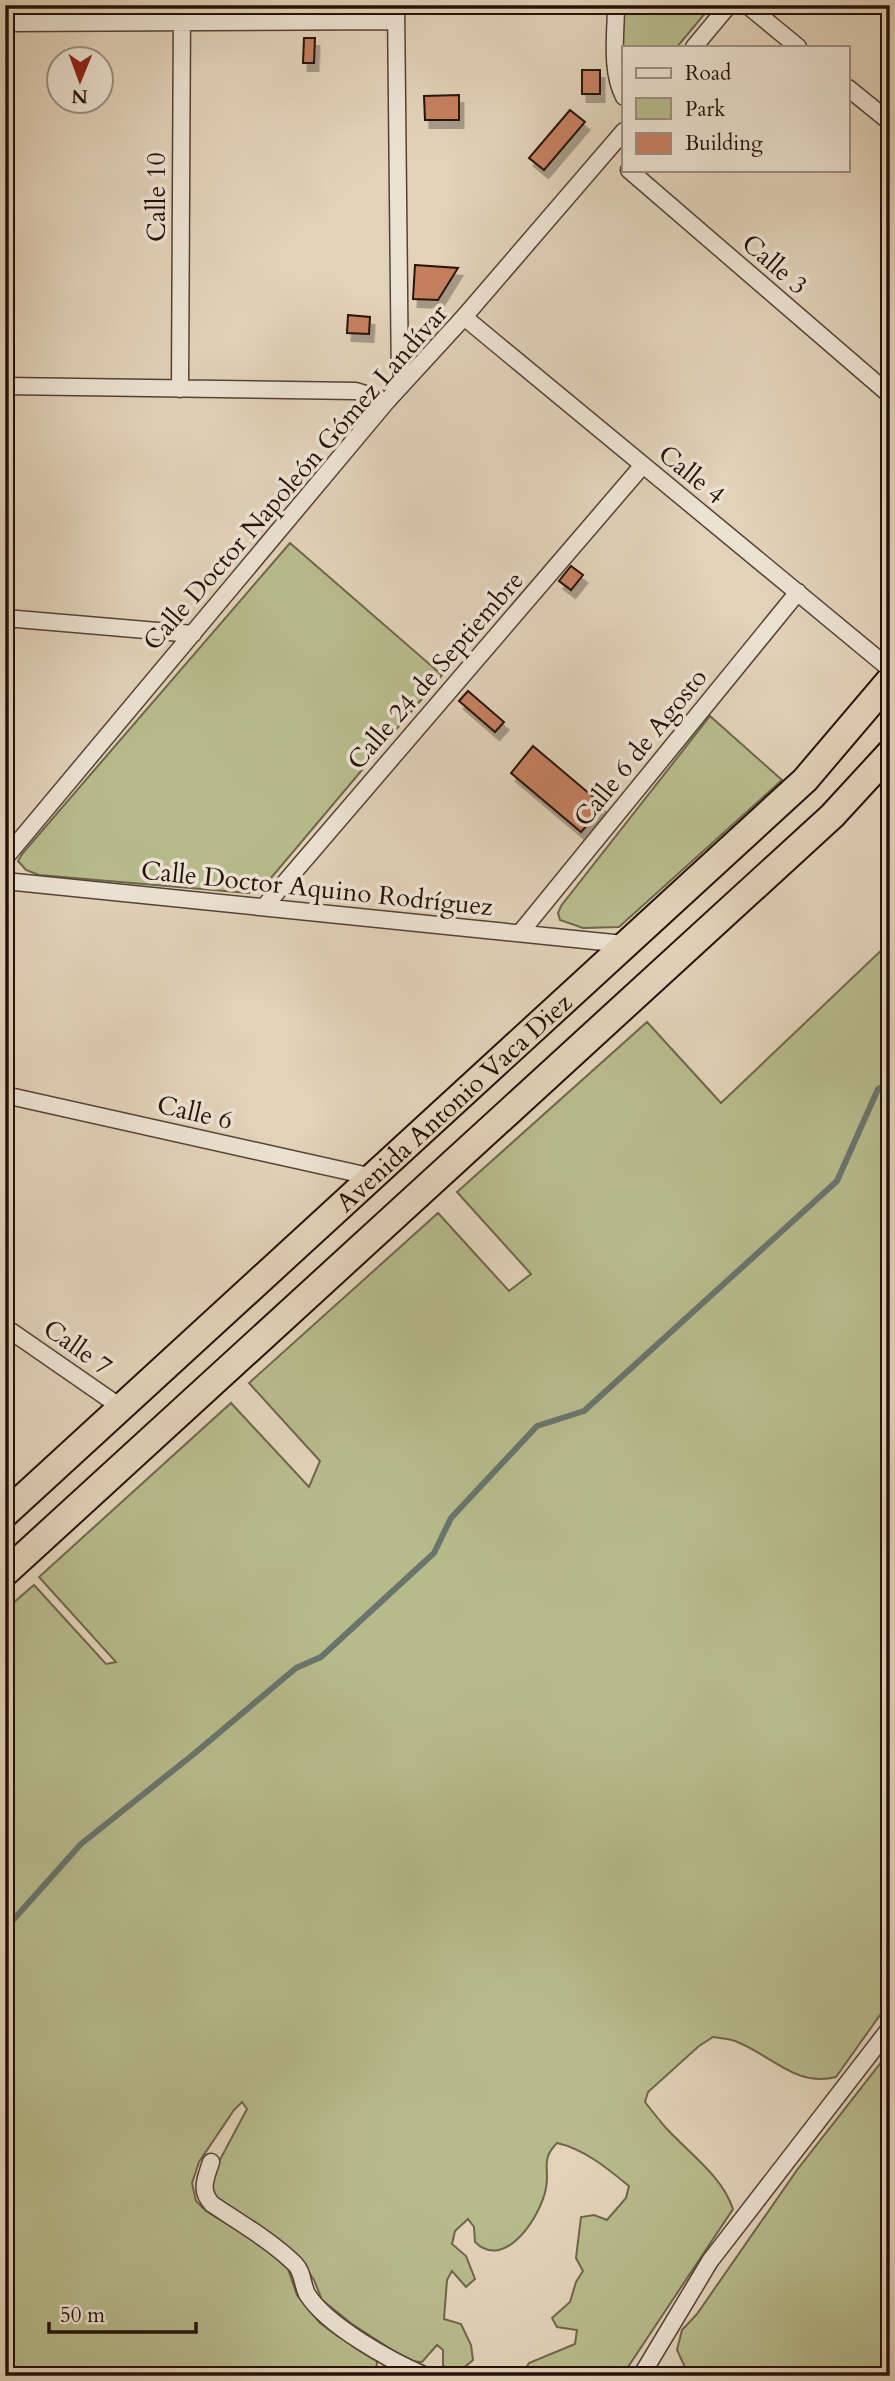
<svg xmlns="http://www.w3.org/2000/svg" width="895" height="2381" font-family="Cardo,serif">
  <defs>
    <filter id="shadow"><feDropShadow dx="4.5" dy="8" stdDeviation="0" flood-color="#0004"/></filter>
  </defs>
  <rect width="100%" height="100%" fill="#e2d2b9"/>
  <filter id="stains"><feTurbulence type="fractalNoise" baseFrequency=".00286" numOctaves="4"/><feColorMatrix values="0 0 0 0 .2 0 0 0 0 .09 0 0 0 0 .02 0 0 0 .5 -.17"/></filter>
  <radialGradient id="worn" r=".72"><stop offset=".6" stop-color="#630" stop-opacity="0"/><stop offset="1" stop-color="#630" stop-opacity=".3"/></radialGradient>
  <path fill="#b7bb8c" stroke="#6e664a" stroke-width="2" d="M622,5H712L677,47H624V87Z
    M290,543L442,675L266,884L258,890L248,893L39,875L26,870L18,861L22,854Z
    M710,716L782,780L619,927L583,928L560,920L558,913L561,906Z
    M890,942V2001L836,2077C796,2088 770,2054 735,2041C728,2039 720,2038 713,2037L699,2046L648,2092L645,2102C652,2111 659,2120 666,2128C690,2154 722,2176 733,2209L622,2376H521L529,2363L575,2344L577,2330L557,2327L552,2318L570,2302L576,2282L583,2271L576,2258L581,2217L594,2215L607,2220L626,2198L629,2186C607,2168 584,2149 557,2143C540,2160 550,2169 546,2188C541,2216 505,2272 475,2242L474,2227L468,2219L455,2231L452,2244L466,2256L475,2279L466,2287L452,2271L447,2280L444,2319L461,2324L471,2345L473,2360L454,2376L443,2365V2350L437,2345L422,2362L409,2361L352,2324L322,2300L314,2280L298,2256L255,2222L218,2201L212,2191L215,2169L247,2109L242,2102L234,2110L199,2162L192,2183L196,2201L206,2211L263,2246L288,2269L297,2295L320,2323L339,2337L365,2350L377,2361L376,2376H5V1610L34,1585L106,1664L116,1662L39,1577L231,1403L309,1487L320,1461L249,1383L438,1213L509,1291L531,1274L457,1192L647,1022L721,1103Z
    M890,2051V2376H689L677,2350L682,2330L697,2314L797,2170Z"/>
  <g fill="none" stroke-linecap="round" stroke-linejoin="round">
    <path stroke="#68756d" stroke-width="6" d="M5,1929L81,1844L195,1753L296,1668L321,1657L434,1553L451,1518L537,1426L584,1411L837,1181L878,1089L890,1082"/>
  </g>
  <path fill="#c68060" stroke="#251208" stroke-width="2" filter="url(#shadow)" d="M304,38H315L314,63H303Z
    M582,70H600V94H582Z
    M459,95V120H425L424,96Z
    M570,110L585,122L544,170L529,158Z
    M415,265L458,268L438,300L413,299Z
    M348,315L370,317L369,334L347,333Z
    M571,566L583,575L571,590L559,581Z
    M468,691L504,722L495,732L459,701Z
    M533,746L604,806L581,832L511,773Z"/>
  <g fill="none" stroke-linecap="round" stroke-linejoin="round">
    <defs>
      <path id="minor" d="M396,5L400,387
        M616,5C616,34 610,70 624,97
        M747,5L798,47
        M5,23L396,21
        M694,47L729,5
        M848,88L890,122
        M629,170L890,395
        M464,317L890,669
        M5,386L356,391L387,401
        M180,389L182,5
        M5,618L193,634
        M5,858L387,401L464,317L624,131
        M5,881L624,944
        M264,907L643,465
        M520,933L798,592
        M5,1095L373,1177
        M5,1327L122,1408
        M211,2162C206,2178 199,2190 212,2204C240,2223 270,2240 295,2264C303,2272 302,2284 307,2294C327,2326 391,2361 426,2376
        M641,2376L710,2261L890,2028"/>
      <g id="trunk">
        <path id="s1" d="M5,1514L805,780L890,680"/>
        <path d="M5,1573L832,816L890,753"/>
      </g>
    </defs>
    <use href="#minor" stroke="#544234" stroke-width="19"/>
    <use href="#trunk" stroke="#251208" stroke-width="30"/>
    <use href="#minor" stroke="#ece2d2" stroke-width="16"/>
    <use href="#trunk" stroke="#e2d2b9" stroke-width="26"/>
  </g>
  <g text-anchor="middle" stroke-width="7" stroke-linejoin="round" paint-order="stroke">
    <g font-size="26" fill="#251208" stroke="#ece2d2">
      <text transform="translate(156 197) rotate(-90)" y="9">Calle 10</text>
      <text transform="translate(775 264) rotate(41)" y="9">Calle 3</text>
      <text transform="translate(692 474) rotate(39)" y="9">Calle 4</text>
      <text transform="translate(295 477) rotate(-49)" y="9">Calle Doctor Napoleón Gómez Landívar</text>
      <text transform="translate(435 670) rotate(-49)" y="9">Calle 24 de Septiembre</text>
      <text transform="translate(640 747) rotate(-51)" y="9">Calle 6 de Agosto</text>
      <text transform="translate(317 888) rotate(6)" y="9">Calle Doctor Aquino Rodríguez</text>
      <text dy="9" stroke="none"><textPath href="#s1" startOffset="609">Avenida Antonio Vaca Diez</textPath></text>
      <text transform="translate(195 1112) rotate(13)" y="9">Calle 6</text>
      <text transform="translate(78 1347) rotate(35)" y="9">Calle 7</text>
    </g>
  </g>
  <rect width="895" height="2381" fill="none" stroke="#e2d2b9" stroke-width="28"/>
  <rect x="7" y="7" width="881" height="2367" fill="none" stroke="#251208" stroke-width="3.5"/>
  <rect x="14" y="14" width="867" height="2353" fill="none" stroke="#251208" stroke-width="2"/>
  <rect x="622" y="46" width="228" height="126" fill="#ece2d2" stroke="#9c8f81" stroke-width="2"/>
  <rect x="636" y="68" width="35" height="10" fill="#ece2d2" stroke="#9c8f81" stroke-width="2"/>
  <text x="685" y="80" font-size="21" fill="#251208">Road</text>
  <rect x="636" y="98" width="35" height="21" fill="#b7bb8c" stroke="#9c8f81" stroke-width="2"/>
  <text x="685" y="116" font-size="21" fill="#251208">Park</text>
  <rect x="636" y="133" width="35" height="21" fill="#c68060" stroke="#9c8f81" stroke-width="2"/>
  <text x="685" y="150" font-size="21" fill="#251208">Building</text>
  <g transform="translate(80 80) rotate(181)"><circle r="33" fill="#ece2d2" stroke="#9c8f81" stroke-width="2"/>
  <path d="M0-5L12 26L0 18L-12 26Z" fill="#8f2418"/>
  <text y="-10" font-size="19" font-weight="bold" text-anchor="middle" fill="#251208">N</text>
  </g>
  <path d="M49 2322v10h147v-10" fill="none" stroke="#251208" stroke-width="3.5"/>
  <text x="60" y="2322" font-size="21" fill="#251208" stroke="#ece2d2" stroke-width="5" paint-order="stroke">50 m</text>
  <rect width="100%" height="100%" filter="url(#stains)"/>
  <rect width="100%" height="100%" fill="url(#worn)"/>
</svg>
